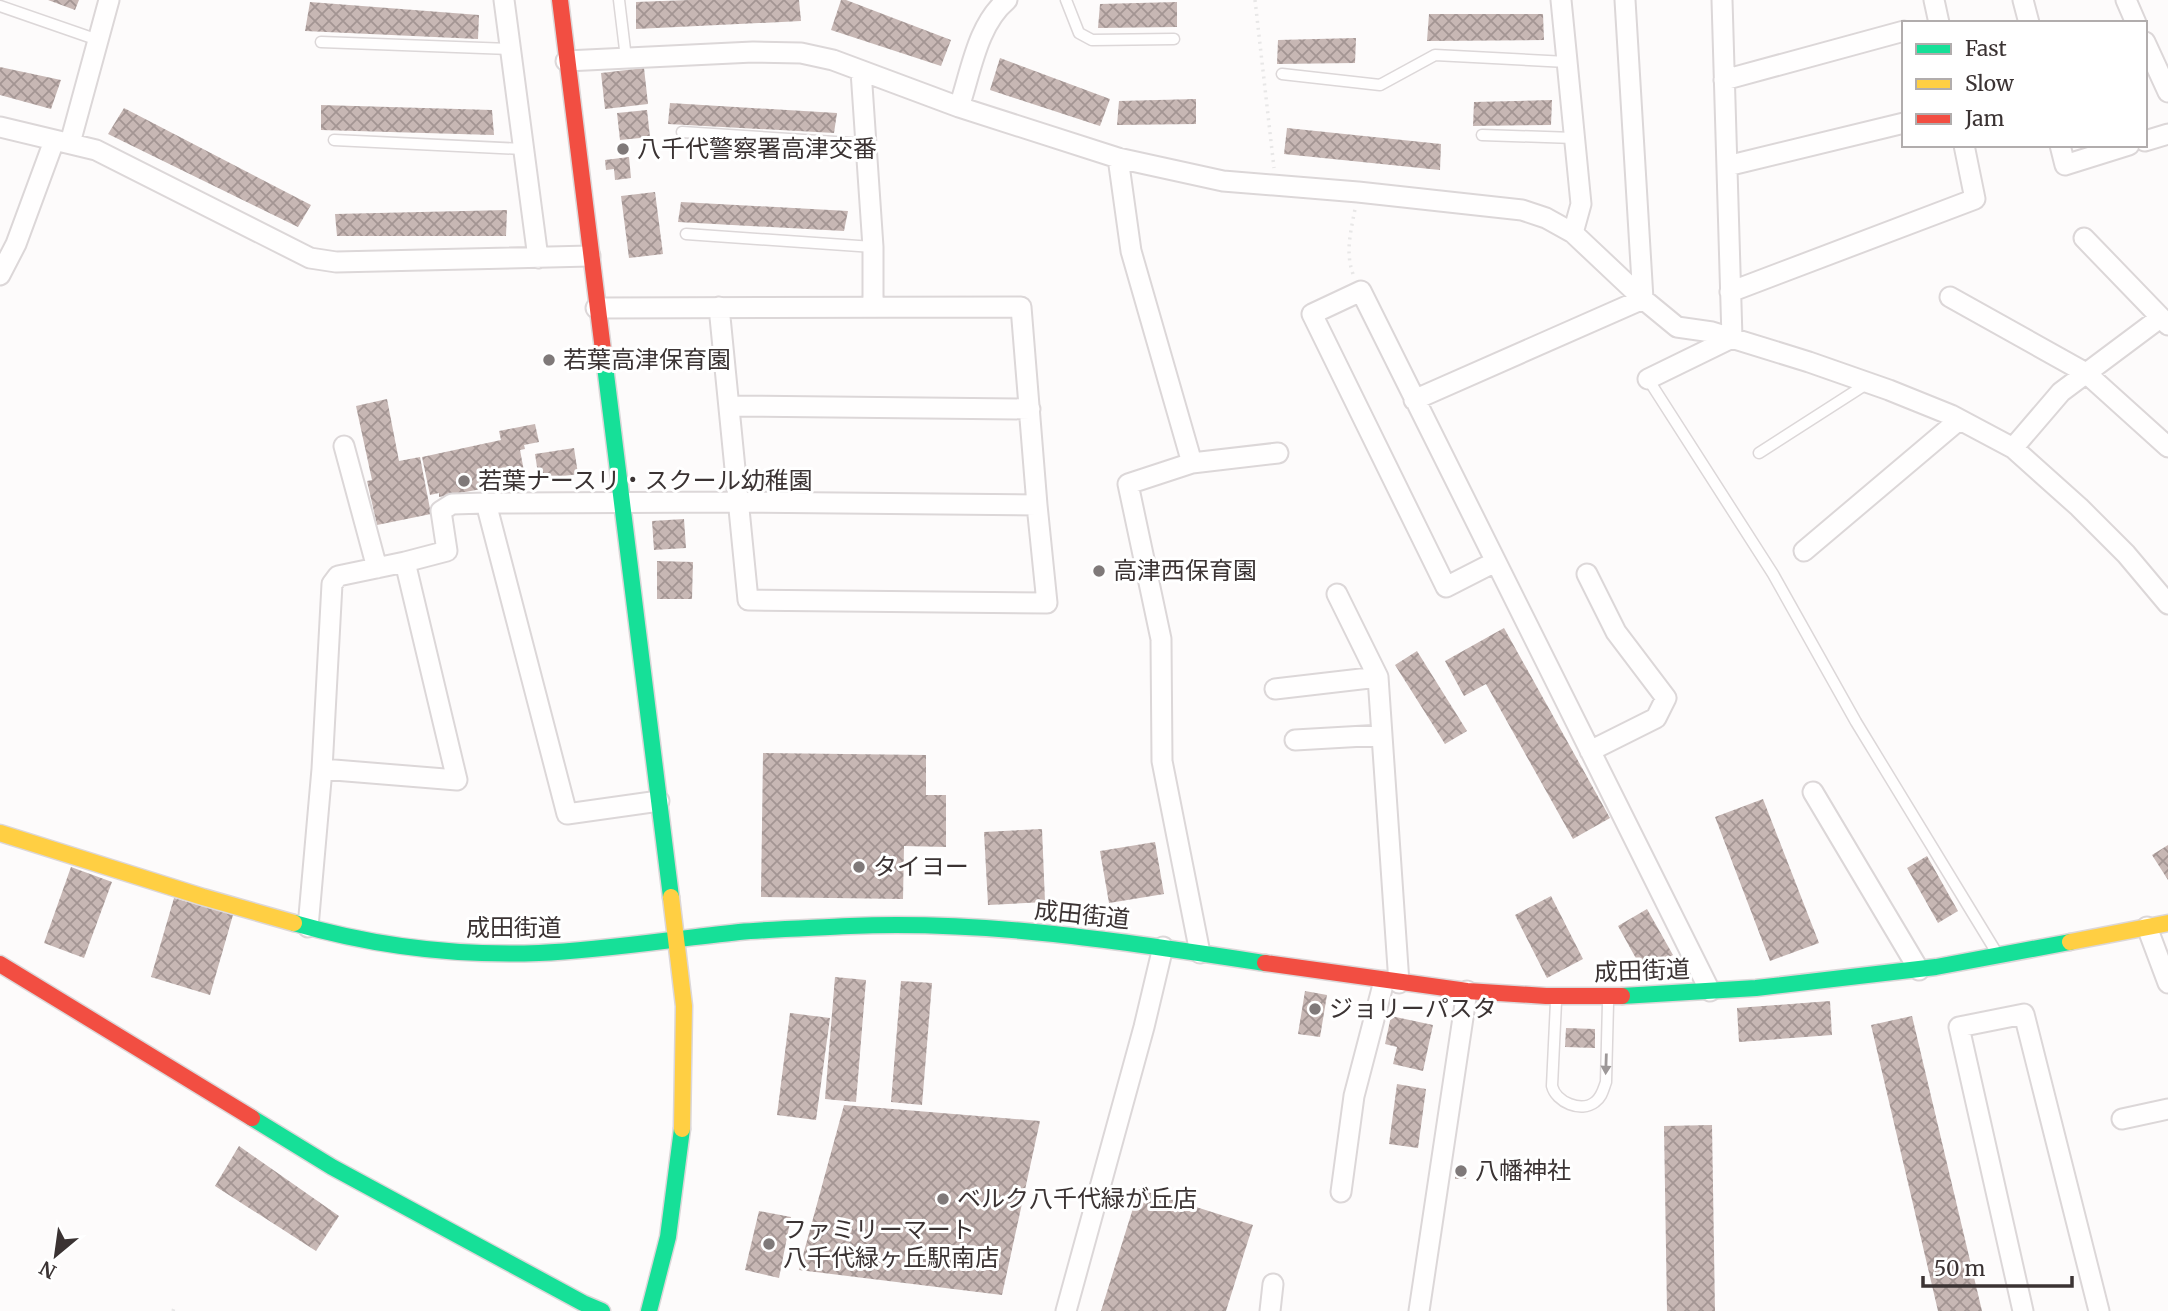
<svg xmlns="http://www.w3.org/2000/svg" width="2168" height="1311" font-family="Merriweather,'Noto Sans JP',serif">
  <defs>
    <pattern id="building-cross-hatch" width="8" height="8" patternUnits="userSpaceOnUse" patternTransform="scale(1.75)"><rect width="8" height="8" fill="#c7b7b4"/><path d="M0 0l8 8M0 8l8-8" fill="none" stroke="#a39593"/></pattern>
  </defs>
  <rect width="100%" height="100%" fill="#fdfbfb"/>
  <path fill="url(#building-cross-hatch)" d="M48,0H79L75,10Z
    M689,0H799L801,21L636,29V2Z
    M841,0H846L951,40L941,66L831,30Z
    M310,2L479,15L478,39L305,31Z
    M1177,2V27L1098,28L1100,4Z
    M1429,14H1543L1544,40L1427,41Z
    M1356,38L1355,63L1277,64L1278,40Z
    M1000,58L1110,99L1100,126L990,90Z
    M0,67L61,80L51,109L0,95Z
    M644,68L648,104L605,109L601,73Z
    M1196,99V124L1117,125L1119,101Z
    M1552,100L1551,125L1473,126L1474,102Z
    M670,103L837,113L834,133L668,124Z
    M321,105L492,110L494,135L321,130Z
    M124,108L311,205L298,227L108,134Z
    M647,110L650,137L620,140L617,113Z
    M1287,128L1441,144L1440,170L1284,154Z
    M629,157L631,178L615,180L614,169L606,170L605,160Z
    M655,192L663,254L629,258L621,196Z
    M681,202L848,211L844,231L678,222Z
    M507,210L506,236H337L335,214Z
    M387,399L399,461L420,457L431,514L377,525L367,481L372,480L356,406Z
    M535,424L539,442L524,445L525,449L520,450L527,487L499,493L497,486L439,497V493L430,495L422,457L501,440L499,431Z
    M574,448L578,474L539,480L535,454Z
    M684,519L686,548L654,550L652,521Z
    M657,561L693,562L692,599H657Z
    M1504,628L1610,818L1573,839L1486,684L1464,696L1445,661Z
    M1417,651L1467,731L1445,744L1395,665Z
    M763,753L926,755V795H946V847L904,846L903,899L761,897Z
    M1763,799L1819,943L1770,961L1715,817Z
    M1042,829L1045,902L988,905L984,832Z
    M1155,842L1164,894L1109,903L1100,851Z
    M2168,845V880L2152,855Z
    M1927,856L1958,911L1938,923L1907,868Z
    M71,867L112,882L84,958L44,943Z
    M1551,896L1583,959L1547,978L1515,915Z
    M174,898L233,915L210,995L151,977Z
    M1647,909L1673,955L1643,971L1618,926Z
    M835,977L866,980L856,1102L825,1099Z
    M901,981L932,983L922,1105L891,1102Z
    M1305,991L1327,995L1320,1037L1298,1034Z
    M1830,1001L1832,1035L1739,1042L1737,1008Z
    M790,1013L830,1018L816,1120L777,1115Z
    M1391,1016L1433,1025L1423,1071L1393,1064L1397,1047L1385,1044Z
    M1912,1016L1982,1311H1938L1871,1025Z
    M1566,1028L1595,1029V1048L1565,1047Z
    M1397,1084L1426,1089L1418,1148L1389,1144Z
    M844,1105L1040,1121L1002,1295L799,1270Z
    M1712,1125L1715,1311H1667L1664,1126Z
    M239,1146L339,1216L316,1251L215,1186Z
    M1455,1166L1467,1168L1466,1179H1455Z
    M1139,1189L1253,1225L1226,1311H1101Z
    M759,1211L791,1217L779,1278L745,1270Z"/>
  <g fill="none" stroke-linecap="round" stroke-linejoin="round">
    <defs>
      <path id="lane" d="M619,0L626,58
        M1066,0L1079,33L1092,40L1174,39
        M0,6L98,40
        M321,42L510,49
        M1282,74L1380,85L1435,55L1567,62
        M682,132L866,144
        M1482,135L1574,138
        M334,140L523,149
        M686,234L873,247
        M1648,379L1773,574L1856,722L1995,950
        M1759,453L1868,383
        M1556,1002L1552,1086C1556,1102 1581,1113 1595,1102C1602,1097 1603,1090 1606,1082L1608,1003"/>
      <path id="street" d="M504,0L538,258
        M1722,0L1732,338
        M1934,0L1939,23
        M2023,0L2029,23
        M2126,0L2136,23
        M2145,42L2168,92
        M566,61L753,52L801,53L833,60L959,107L1118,158L1223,181L1358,192L1522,210L1546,218L1573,233L1581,204L1561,0
        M861,71L873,247V307
        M1724,80L1904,31
        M959,107C971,72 977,25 1007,0
        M0,127L96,150L310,258L336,262L590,256
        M2145,141L2168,134
        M70,143L109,0
        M2060,145L2065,165L2129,145
        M1118,158L1131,251L1192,463L1278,453
        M1727,166L1904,123
        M1573,233L1643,299L1677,327L1712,332L1809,362L1889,390L1951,415L2013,448L2079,507L2126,554L2168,604
        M2084,238L2168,325
        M0,275L16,244L54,141
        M1730,292L1975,199L1964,145
        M1950,297L2086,373L2168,447
        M719,307L748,600L1047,603L1037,505
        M596,308L1021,307L1037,505L738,502L486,503L567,814L659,801
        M1648,379L1732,338
        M1414,400L1643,299L1625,0
        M729,406L1030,409
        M344,446L377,568
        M2013,448L2061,392L2160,318
        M1192,463L1128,484L1161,639L1162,761L1200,953
        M1804,551L1959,420
        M405,562L457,780L322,769L332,584L338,576Z
        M405,562L447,551L441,511L452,504L486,503
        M1495,562L1446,587L1312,314L1361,291L1710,991
        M1587,574L1616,632L1666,698L1656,718L1590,751
        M1337,594L1378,677
        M1275,689L1378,677L1399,983
        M1295,740L1382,735
        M1813,792L1919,970
        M308,927L322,769
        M2147,927L2168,983
        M2122,1119L2168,1109
        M1341,1192L1354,1096L1384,981
        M1066,1311L1144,1027L1163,947
        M1270,1311L1273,1284
        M1419,1311L1467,991
        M2023,1311L1959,1027L2024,1014L2099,1311"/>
      <path id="fast" d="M603,350L671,897
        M294,923C373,946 456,956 539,953C606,950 672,939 739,932C775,929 813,928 850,926C988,920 1128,942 1265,963
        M1622,996L1756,988L1936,967L2070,942
        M252,1118L332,1167L583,1303L602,1311
        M649,1311L668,1237L682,1129"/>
      <path id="slow" d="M0,833L203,897L294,923
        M671,897L684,1006L682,1129
        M2070,942L2168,923"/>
      <path id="jam" d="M560,0L603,350
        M1265,963L1467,991L1546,996H1622
        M0,964L252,1118"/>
    </defs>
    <use href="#lane" stroke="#dcd7d8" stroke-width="13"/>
    <use href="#street" stroke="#dcd7d8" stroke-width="23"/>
    <use href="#fast" stroke="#dcd7d8" stroke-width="19"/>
    <use href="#slow" stroke="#dcd7d8" stroke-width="19"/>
    <use href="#jam" stroke="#dcd7d8" stroke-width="19"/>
    <path stroke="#e8e7e7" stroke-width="3.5" stroke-dasharray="2 5" stroke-linecap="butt" d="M1255,0L1274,168
      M1353,274C1345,252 1351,231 1355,209
      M173,1311L175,1305"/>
    <use href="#lane" stroke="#fffefe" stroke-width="10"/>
    <use href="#street" stroke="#fffefe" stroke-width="19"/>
    <use href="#fast" stroke="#16e098" stroke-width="16"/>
    <use href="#slow" stroke="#ffcf43" stroke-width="16"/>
    <use href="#jam" stroke="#f24e42" stroke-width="16"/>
  </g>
  <defs><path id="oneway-solid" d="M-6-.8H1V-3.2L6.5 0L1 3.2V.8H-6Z" transform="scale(1.75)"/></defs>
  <use fill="#9d9898" href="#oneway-solid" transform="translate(1606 1064) rotate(92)"/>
  <g fill="#7f7979" stroke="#fff" stroke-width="2.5">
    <circle cx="623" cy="149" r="7"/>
    <circle cx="549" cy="360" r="7"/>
    <circle cx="464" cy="481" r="7"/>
    <circle cx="1099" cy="571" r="7"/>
    <circle cx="859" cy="867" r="7"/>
    <circle cx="1315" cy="1009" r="7"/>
    <circle cx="1461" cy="1171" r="7"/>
    <circle cx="943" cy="1199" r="7"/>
    <circle cx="769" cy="1244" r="7"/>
  </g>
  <g text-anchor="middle" stroke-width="6" stroke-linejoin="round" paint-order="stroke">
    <g font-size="24" fill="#3b3333" stroke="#fff" text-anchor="start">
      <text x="637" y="157">八千代警察署高津交番</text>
      <text x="563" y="368">若葉高津保育園</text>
      <text x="478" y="489">若葉ナースリ・スクール幼稚園</text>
      <text x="1113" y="579">高津西保育園</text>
      <text x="873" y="875">タイヨー</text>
      <text x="1329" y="1017">ジョリーパスタ</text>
      <text x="1475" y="1179">八幡神社</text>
      <text x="957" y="1207">ベルク八千代緑が丘店</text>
      <text x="783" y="1238">ファミリーマート<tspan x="783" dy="28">八千代緑ヶ丘駅南店</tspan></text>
    </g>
    <g font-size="24" fill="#3b3333" stroke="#fff">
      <text transform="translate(1082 915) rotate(6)" y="8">成田街道</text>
      <text x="514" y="936">成田街道</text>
      <text transform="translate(1642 971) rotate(-2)" y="8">成田街道</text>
    </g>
  </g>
  <rect x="1902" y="21" width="245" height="126" fill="#ffffff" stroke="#b1adad" stroke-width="2"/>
  <rect x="1916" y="44" width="35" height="10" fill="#16e098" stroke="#b1adad" stroke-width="2"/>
  <text x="1965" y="56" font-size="21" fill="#3b3333">Fast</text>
  <rect x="1916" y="79" width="35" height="10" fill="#ffcf43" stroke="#b1adad" stroke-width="2"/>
  <text x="1965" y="91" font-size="21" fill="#3b3333">Slow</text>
  <rect x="1916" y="114" width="35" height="10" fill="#f24e42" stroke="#b1adad" stroke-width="2"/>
  <text x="1965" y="126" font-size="21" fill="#3b3333">Jam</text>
  <g transform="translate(56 1255) rotate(209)" stroke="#ffffff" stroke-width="5" paint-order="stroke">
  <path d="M0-5L12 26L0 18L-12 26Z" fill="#3b3333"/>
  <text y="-10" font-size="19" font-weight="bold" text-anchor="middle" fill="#3b3333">N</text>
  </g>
  <path d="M1923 1276v10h149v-10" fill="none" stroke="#3b3333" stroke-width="3.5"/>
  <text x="1934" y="1276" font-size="21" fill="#3b3333" stroke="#ffffff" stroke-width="5" paint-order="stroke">50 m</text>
</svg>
